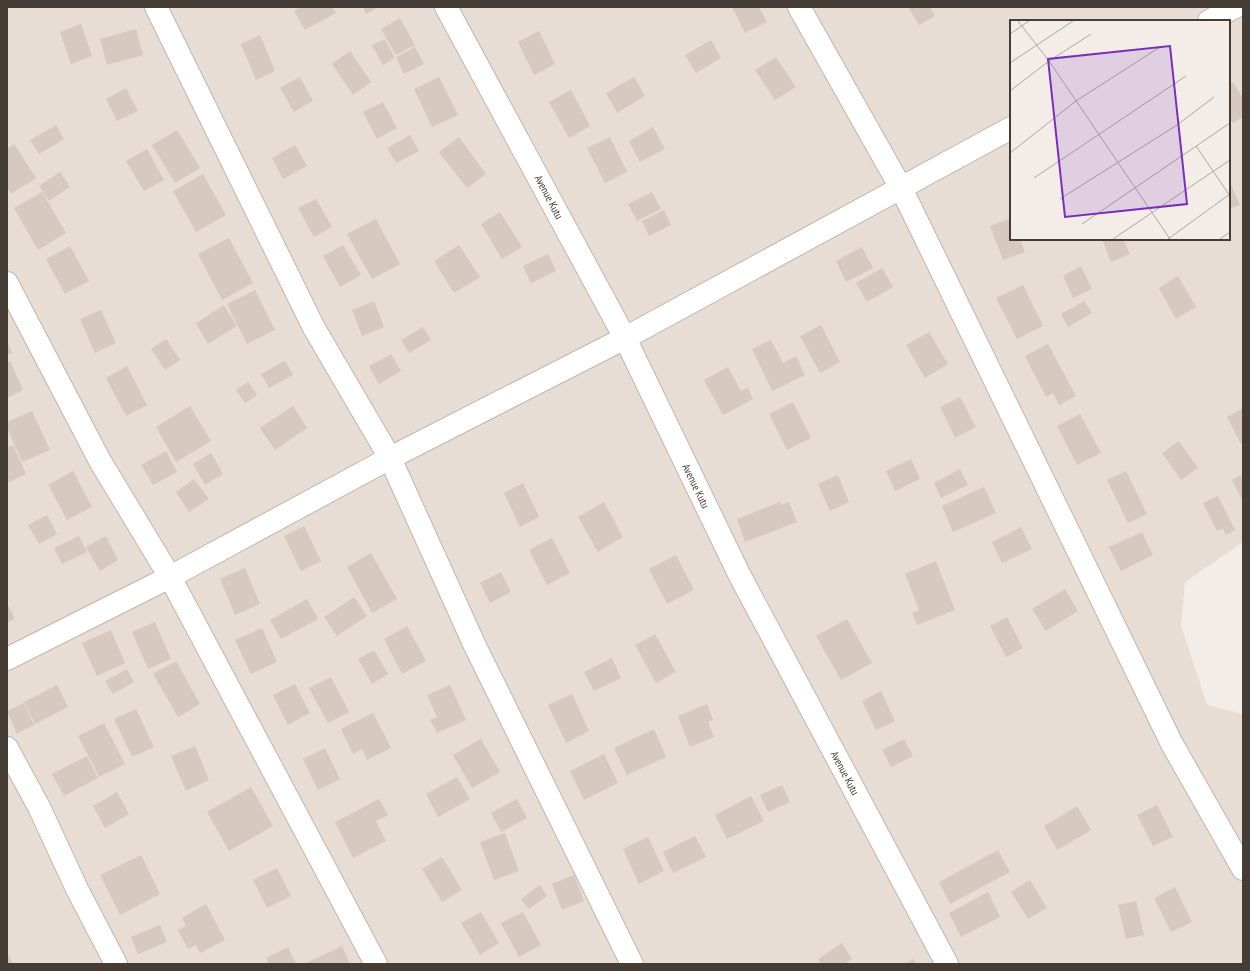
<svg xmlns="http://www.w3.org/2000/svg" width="1250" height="971" font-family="'PT Sans Narrow',sans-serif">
  <rect width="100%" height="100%" fill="#f3ece7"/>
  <path fill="#e7ddd5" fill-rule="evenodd" d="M7,7H1243V542L1185,582L1181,625L1207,705L1243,714V964H7ZM1011,21H1229V239H1011Z"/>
  <path fill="#d7c8c0" d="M301,7H332L336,13L305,30L294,11Z
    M363,7H379L366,14Z
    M732,7H759L767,22L745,33Z
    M908,7H930L935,16L919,25Z
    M400,18L415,45L396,55L381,29Z
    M81,24L92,56L71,64L60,32Z
    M136,29L143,55L107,65L100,39Z
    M539,31L555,64L534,75L518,42Z
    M260,35L275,71L256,80L241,44Z
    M385,39L395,58L383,65L372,45Z
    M711,40L721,58L696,73L685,55Z
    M415,47L424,64L404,74L396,57Z
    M350,51L371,82L353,95L332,64Z
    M776,57L796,87L775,100L755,70Z
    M300,77L313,101L294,112L280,88Z
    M439,77L458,115L432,127L414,89Z
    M634,77L645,96L617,113L606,93Z
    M1233,82L1243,98V117L1233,123L1229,117V84Z
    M126,88L138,111L117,121L106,99Z
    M571,90L590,126L569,138L549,102Z
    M383,102L397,128L377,139L363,112Z
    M56,125L64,139L39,154L30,140Z
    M653,127L665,149L640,162L629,141Z
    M177,130L200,168L175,183L152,145Z
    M410,135L419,151L396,163L387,148Z
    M459,137L486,174L467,188L439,152Z
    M610,137L627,172L605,183L587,148Z
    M14,144L36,178L11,194L7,187V149Z
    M295,145L307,166L283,179L272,158Z
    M147,149L164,180L144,191L126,161Z
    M60,172L70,187L49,201L39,186Z
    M203,174L226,215L196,232L173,191Z
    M1229,180L1240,205L1229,209Z
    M42,192L66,233L38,250L14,208Z
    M652,192L661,209L637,221L628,204Z
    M316,199L332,227L314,237L298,208Z
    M664,210L671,225L649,236L642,221Z
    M500,212L522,247L502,259L481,224Z
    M1011,218V239H1020L1025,252L1003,260L990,226Z
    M376,219L400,264L372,279L347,234Z
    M229,238L253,283L222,300L198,254Z
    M1102,239H1123L1130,254L1111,262Z
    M343,245L361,275L340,287L323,256Z
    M459,245L480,277L454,293L434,261Z
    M70,246L89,281L65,294L46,259Z
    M862,247L873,268L846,282L836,261Z
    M548,254L556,271L531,283L523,266Z
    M1081,266L1092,289L1073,298L1063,276Z
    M882,268L893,287L867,302L856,283Z
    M1178,276L1196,307L1176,319L1159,288Z
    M1023,285L1043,326L1017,339L996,298Z
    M255,290L275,330L247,344L227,304Z
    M374,301L384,327L362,336L352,310Z
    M1084,301L1092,313L1068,327L1061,314Z
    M224,305L237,326L208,344L196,323Z
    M101,310L116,343L95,353L80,319Z
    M821,325L840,362L820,373L800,336Z
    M423,327L431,340L409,353L401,340Z
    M929,332L948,364L925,378L906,345Z
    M166,339L180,360L165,370L151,349Z
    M771,340L783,363L796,356L805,375L772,391L752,349Z
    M7,341L12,353L7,355Z
    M1048,344L1076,396L1059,405L1053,393L1046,397L1025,356Z
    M391,354L401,371L379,384L369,366Z
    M10,361L23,390L7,398V362Z
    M285,361L293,375L269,388L261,374Z
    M127,366L147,405L126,416L106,378Z
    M728,367L741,391L748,388L753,399L723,415L704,380Z
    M248,382L257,395L245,403L236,390Z
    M960,397L976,427L955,438L940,407Z
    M793,402L811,438L787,450L769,414Z
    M190,406L211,441L176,462L156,427Z
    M293,406L307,428L275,450L260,428Z
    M1243,408V443L1241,444L1227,417Z
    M32,411L50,450L22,462L7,428V422Z
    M1080,414L1101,453L1077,465L1057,426Z
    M1179,441L1198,468L1181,480L1162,453Z
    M13,445L26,474L7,483V448Z
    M166,451L177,472L153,485L141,465Z
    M211,453L223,474L205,485L193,464Z
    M911,459L920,479L895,491L886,471Z
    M960,469L968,485L941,498L934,483Z
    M73,471L92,507L67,520L48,485Z
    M1126,471L1147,514L1128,523L1107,480Z
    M1243,474V502L1232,480Z
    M838,475L849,502L830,511L818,484Z
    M194,479L209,499L189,512L176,492Z
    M523,483L539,517L520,527L504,493Z
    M984,487L996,513L953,532L942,506Z
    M1218,496L1235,530L1226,535L1223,529L1217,531L1203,503Z
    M604,502L623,537L598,552L578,517Z
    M780,502L781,505L789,502L797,522L745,542L737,519Z
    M47,515L57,534L39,544L28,525Z
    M304,526L321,561L301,571L284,536Z
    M1021,527L1032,549L1002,563L992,542Z
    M1142,532L1153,555L1121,571L1109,547Z
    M79,536L87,552L62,564L54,548Z
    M106,536L118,560L100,571L86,547Z
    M552,538L570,573L547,585L529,550Z
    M371,553L397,599L372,613L347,567Z
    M676,555L694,590L667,604L649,569Z
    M936,561L955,610L917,625L912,613L919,610L905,574Z
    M245,568L260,604L235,615L220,579Z
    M501,572L511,592L490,603L480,583Z
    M1065,589L1078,611L1046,631L1032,609Z
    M354,597L367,616L337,636L324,617Z
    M307,599L318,619L281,639L270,620Z
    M7,604L15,618L7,623Z
    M1007,617L1023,648L1006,657L990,626Z
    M847,619L872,663L841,680L816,636Z
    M155,622L171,659L148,669L132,632Z
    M407,626L426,661L402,674L384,639Z
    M262,628L277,662L251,674L235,640Z
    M111,630L125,663L97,676L82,643Z
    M655,634L676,672L656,683L635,645Z
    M374,650L388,674L372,684L358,659Z
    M612,658L621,678L594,691L584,672Z
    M176,661L200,704L178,717L153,674Z
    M127,669L134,682L113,694L105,681Z
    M331,677L349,712L328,723L309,688Z
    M295,684L310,713L288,725L273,695Z
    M57,685L68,707L35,724L24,702Z
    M450,685L466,720L437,733L430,720L437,717L427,695Z
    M881,691L895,721L876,730L862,701Z
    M572,694L589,731L566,743L548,705Z
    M24,703L34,725L17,734L7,711Z
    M707,704L713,720L708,722L714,737L690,747L678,716Z
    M136,709L154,747L132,757L114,719Z
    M373,713L391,748L367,760L362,749L353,754L341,729Z
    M104,723L125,764L99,777L78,736Z
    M654,729L666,757L627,775L614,748Z
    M481,739L500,772L472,788L453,755Z
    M904,739L913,756L891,767L882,750Z
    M195,746L209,780L186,791L171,756Z
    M325,748L340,779L318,790L303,759Z
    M604,754L618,783L584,800L570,771Z
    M87,756L98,778L64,796L52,774Z
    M457,777L470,799L438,817L426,794Z
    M782,785L790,802L768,812L760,795Z
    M251,787L273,826L229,851L207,812Z
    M117,792L129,814L105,828L93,806Z
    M751,796L764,821L727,839L715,815Z
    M379,799L388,815L376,821L386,841L353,858L335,822Z
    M517,799L527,818L501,832L491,813Z
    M1157,805L1173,837L1153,846L1137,815Z
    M1077,806L1091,830L1057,850L1044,826Z
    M505,833L519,871L494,880L480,842Z
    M695,836L706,857L673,873L663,852Z
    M648,837L664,871L639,884L623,849Z
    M998,850L1010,872L950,904L939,882Z
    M141,855L160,894L120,915L100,875Z
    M442,857L462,890L442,902L422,869Z
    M277,868L291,896L267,908L253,880Z
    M574,875L584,901L562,910L552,884Z
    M1030,880L1047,908L1028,919L1011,892Z
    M540,885L547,896L529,909L521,899Z
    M1175,887L1192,922L1171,932L1154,898Z
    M988,892L1000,917L961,937L949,913Z
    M1136,901L1144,935L1126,939L1118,905Z
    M206,904L225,940L200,953L196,945L188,949L178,930L186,926L182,918Z
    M481,912L499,943L480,955L461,923Z
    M523,912L541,945L519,957L501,923Z
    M160,925L167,942L138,954L131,937Z
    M842,943L852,959L844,964H821L818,959Z
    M342,946L350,964H304Z
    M288,947L296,964H269L266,958Z
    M7,952L13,964H7Z
    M913,959L916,964H904Z"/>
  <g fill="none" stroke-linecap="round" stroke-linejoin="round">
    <defs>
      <path id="minor" d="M156,7L314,328L390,458L475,646L632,964
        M446,7L625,338L740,576L947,964
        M799,7L901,188L1172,744L1243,869
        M1209,21L1235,7
        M7,283L100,461L170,577L376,964
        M7,659L170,577L390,458L625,338L1011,128
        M7,748L39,807L77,889L116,964"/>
    </defs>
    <use href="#minor" stroke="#c1b5ad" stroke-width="24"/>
    <use href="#minor" stroke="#fff" stroke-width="22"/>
  </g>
  <g text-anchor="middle" stroke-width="3" stroke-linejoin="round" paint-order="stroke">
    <g font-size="11" fill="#463c36" stroke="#fff">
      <text transform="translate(549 197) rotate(62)" y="4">Avenue Kutu</text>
      <text transform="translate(696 486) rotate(64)" y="4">Avenue Kutu</text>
      <text transform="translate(845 773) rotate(62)" y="4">Avenue Kutu</text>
    </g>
  </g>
  <g transform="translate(1010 20)">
    <rect width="220" height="220" fill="#f3ece7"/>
    <path fill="none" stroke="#aea6a0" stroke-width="1" d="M8,1L39,41L160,219M0,14L19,1M0,43L63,1M0,71L39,41L81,14M186,126L220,176M0,133L66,81L150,27M24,158L176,56M50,179L167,105L204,77M72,204L220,103M103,219L220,140M158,219L220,174M210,219L220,212"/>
    <path fill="#7b2cbf" fill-opacity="0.15" stroke="#7b2cbf" stroke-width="2" d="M160,26L177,184L55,197L38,39Z"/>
    <rect width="220" height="220" fill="none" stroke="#463c36" stroke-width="2"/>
  </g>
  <rect width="1250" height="971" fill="none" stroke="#463c36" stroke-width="16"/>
</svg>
